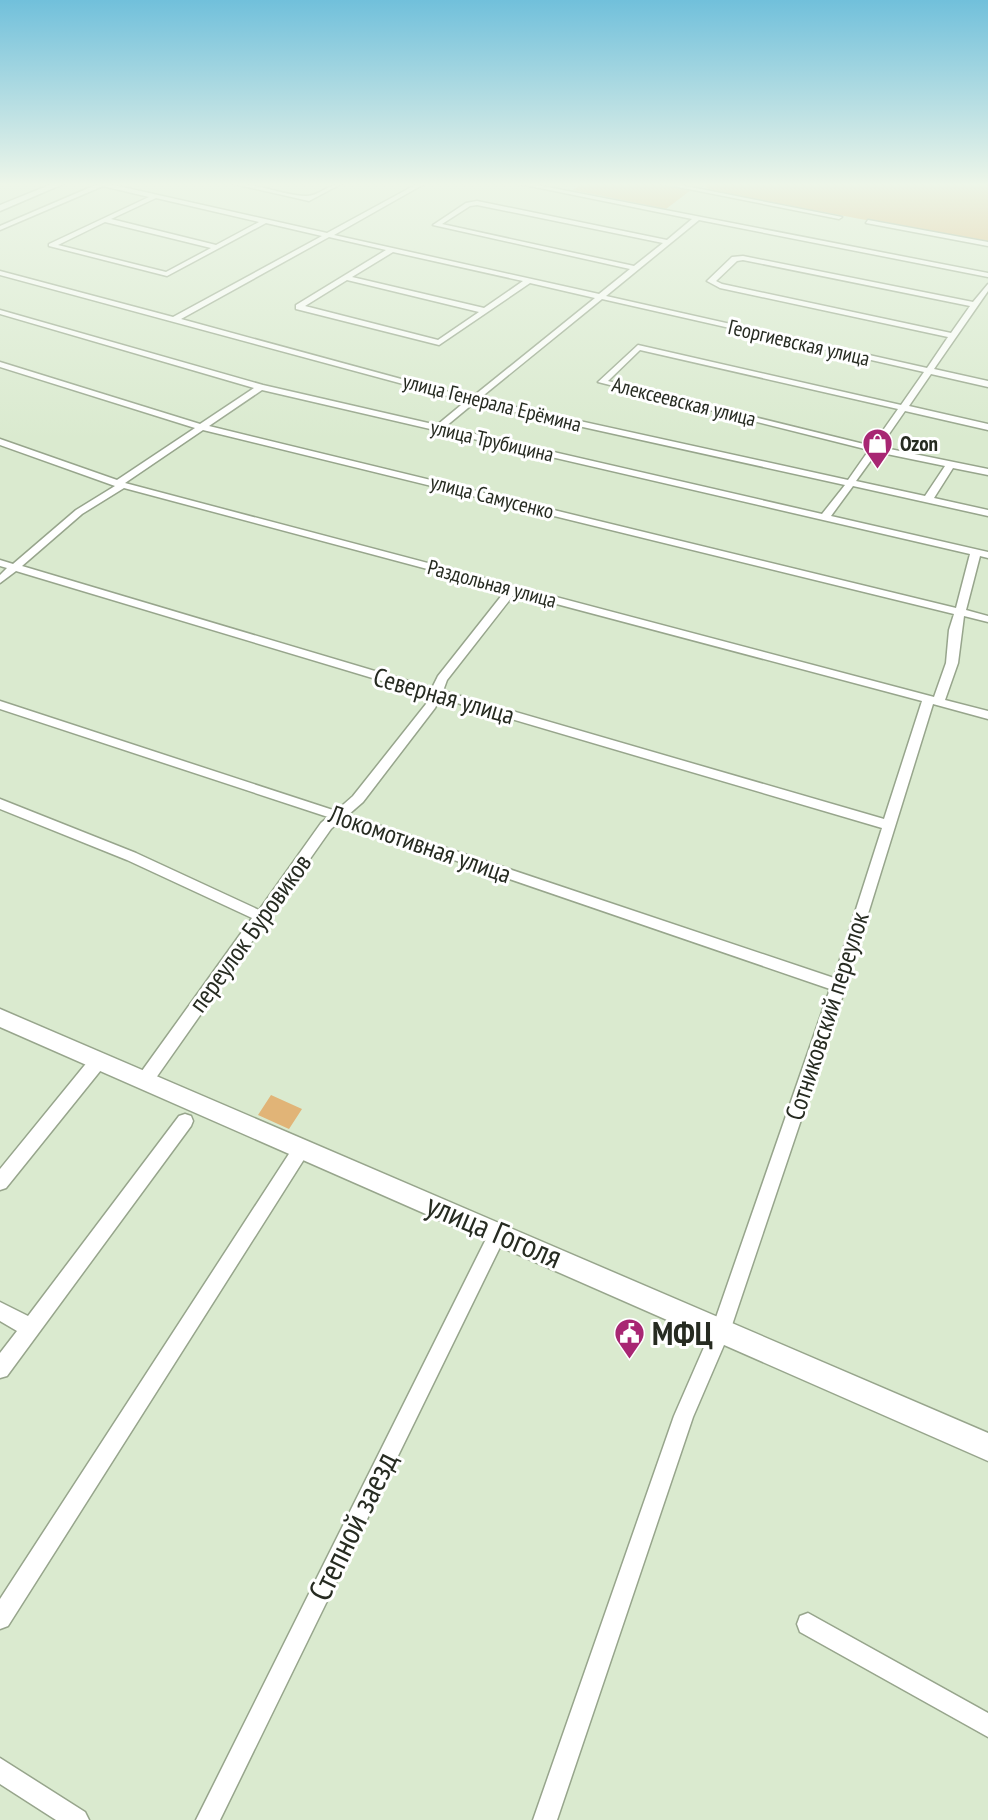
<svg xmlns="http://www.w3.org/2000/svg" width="988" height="1820" font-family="'PT Sans Narrow',sans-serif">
  <rect width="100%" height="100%" fill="#daeacf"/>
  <path fill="#e1b477" d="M582,184H657L691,190L666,209L573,190Z
    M702,184H988V243L711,191Z
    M271,1095L302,1109L289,1129L258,1115Z"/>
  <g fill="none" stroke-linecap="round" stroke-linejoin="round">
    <defs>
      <path id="minor" d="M98,184H109L327,233L417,184H424L334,235L599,294L630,269L433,225L466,203L477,201L667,240L692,219L520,184H532L988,273V277L699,220L606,296L927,368L948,337L720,288L707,281L732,257L743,256L973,302L988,284V291L934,369L988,381V387L931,374L909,406L988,424V430L905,411L880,447L988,469V475L953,468L934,498L988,510V516L853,486L831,516L988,552V558L980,556L966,610L988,616V622L964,616L958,663L945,700L988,711V719L933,704L841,1001L730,1331L693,1417L557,1820H533L674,1416L712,1329L830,989L340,821L331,829L151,1085L145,1087L139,1085L137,1080L139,1075L252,918L127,860L0,809V799L136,853L259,910L321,823L328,817L0,709V701L336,811L353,796L426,704L429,695L16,571L0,583V575L7,568L0,566V560L13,564L76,510L115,486L0,445V439L117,480L195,428L0,367V362L200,424L254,388L0,314V310L263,385L437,425L466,401L0,275V271L173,317L322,236L266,223L167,276L49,246V244L149,197L103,186L0,230V226ZM156,198L259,222L216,245L111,219ZM477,205L663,243L634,266L442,224L470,206ZM105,222L211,248L166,272L58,245ZM329,237L386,250L296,305V309L439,345L530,283L595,298L471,398L181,319ZM393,252L523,281L484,308L352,277ZM743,260L970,306L951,333L722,284L716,281L737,261ZM347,280L479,312L438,340L305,306ZM602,299L924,372L901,405L638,345L598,382L869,450L848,480L479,399ZM640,350L898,409L872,446L608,381ZM262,390L970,554L956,608L209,426ZM474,403L845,485L822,514L445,427ZM203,430L954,614L949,630L946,663L934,697L125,483ZM877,452L945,466L925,496L856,481ZM124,488L506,590L438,676L432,688L22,566L82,514ZM515,593L922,701L884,819L443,691L447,680ZM440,698L882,828L834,978L348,815L363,802L435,708Z
        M234,184C258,183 281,195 305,196C318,197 328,184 341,184L309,201Z
        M663,184H675L842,217L839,219Z
        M868,220L988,242V246L866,223Z
        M99,1053L105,1055L107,1060L105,1065L6,1188L0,1190V1169L93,1055Z
        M185,1114L191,1116L193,1121L191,1126L7,1376L0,1378V1353L17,1331L0,1321V1302L28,1316L179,1116Z
        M302,1141L308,1143L310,1148L308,1153L8,1626L0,1629V1599L296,1143Z
        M498,1225L504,1227L507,1233L504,1239L220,1820H196L492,1227Z
        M808,1613L988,1713V1737L800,1632L797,1624L800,1616Z
        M0,1758L85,1812L89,1820H56L0,1784Z"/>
      <path id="secondary" d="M52,184H63L0,211V205Z
        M0,1009L988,1433V1461L0,1027Z"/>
    </defs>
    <use href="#minor" stroke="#97a58c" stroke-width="3"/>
    <use href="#secondary" stroke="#97a58c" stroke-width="3"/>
    <use href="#minor" fill="#fff" fill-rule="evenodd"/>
    <use href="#secondary" fill="#fff" fill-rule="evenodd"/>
  </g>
  <linearGradient id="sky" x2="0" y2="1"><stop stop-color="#71c0db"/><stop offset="0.42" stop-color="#eef6e9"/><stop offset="1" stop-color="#eef6e9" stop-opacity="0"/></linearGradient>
  <rect width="988" height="439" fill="url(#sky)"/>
  <defs>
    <symbol id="shop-pin" viewBox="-11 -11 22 30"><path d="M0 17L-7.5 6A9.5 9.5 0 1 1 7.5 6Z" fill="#a82673" stroke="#fff"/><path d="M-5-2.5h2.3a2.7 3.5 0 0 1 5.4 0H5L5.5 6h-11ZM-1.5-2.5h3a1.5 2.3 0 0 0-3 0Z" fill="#fff"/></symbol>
    <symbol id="civic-pin" viewBox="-11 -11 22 30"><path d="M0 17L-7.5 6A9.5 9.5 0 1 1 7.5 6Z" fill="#a82673" stroke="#fff"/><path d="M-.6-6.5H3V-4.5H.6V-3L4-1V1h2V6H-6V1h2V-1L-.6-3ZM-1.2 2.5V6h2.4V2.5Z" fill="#fff"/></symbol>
  </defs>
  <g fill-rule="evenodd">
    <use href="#shop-pin" x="860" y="426" width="35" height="47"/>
    <use href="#civic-pin" x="612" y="1316" width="35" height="47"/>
  </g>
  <g text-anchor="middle" stroke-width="6" stroke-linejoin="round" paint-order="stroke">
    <g font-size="21" fill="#262b21" stroke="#fff">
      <text transform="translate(799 343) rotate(13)" y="7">Георгиевская улица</text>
      <text transform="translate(684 402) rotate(14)" y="7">Алексеевская улица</text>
      <text transform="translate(492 403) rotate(14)" y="7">улица Генерала Ерёмина</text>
      <text transform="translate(492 441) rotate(13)" y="7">улица Трубицина</text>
      <text transform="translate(492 497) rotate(14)" y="7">улица Самусенко</text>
      <text transform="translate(492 584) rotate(15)" y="7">Раздольная улица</text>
    </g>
    <g font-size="21" font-weight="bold" fill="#262b21" stroke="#fff" text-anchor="start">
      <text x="900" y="451">Ozon</text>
    </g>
    <g font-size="26" fill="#262b21" stroke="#fff">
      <text transform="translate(444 696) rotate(16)" y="9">Северная улица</text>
      <text transform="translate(420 844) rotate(19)" y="9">Локомотивная улица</text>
      <text transform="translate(250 933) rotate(-54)" y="9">переулок Буровиков</text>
      <text transform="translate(827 1016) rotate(-72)" y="9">Сотниковский переулок</text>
    </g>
    <g font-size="32" fill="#262b21" stroke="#fff">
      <text transform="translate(494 1231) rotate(23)" y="11">улица Гоголя</text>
      <text transform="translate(353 1526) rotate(-64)" y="11">Степной заезд</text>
    </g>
    <g font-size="32" font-weight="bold" fill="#262b21" stroke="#fff" text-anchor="start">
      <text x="652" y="1345">МФЦ</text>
    </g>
  </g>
</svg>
